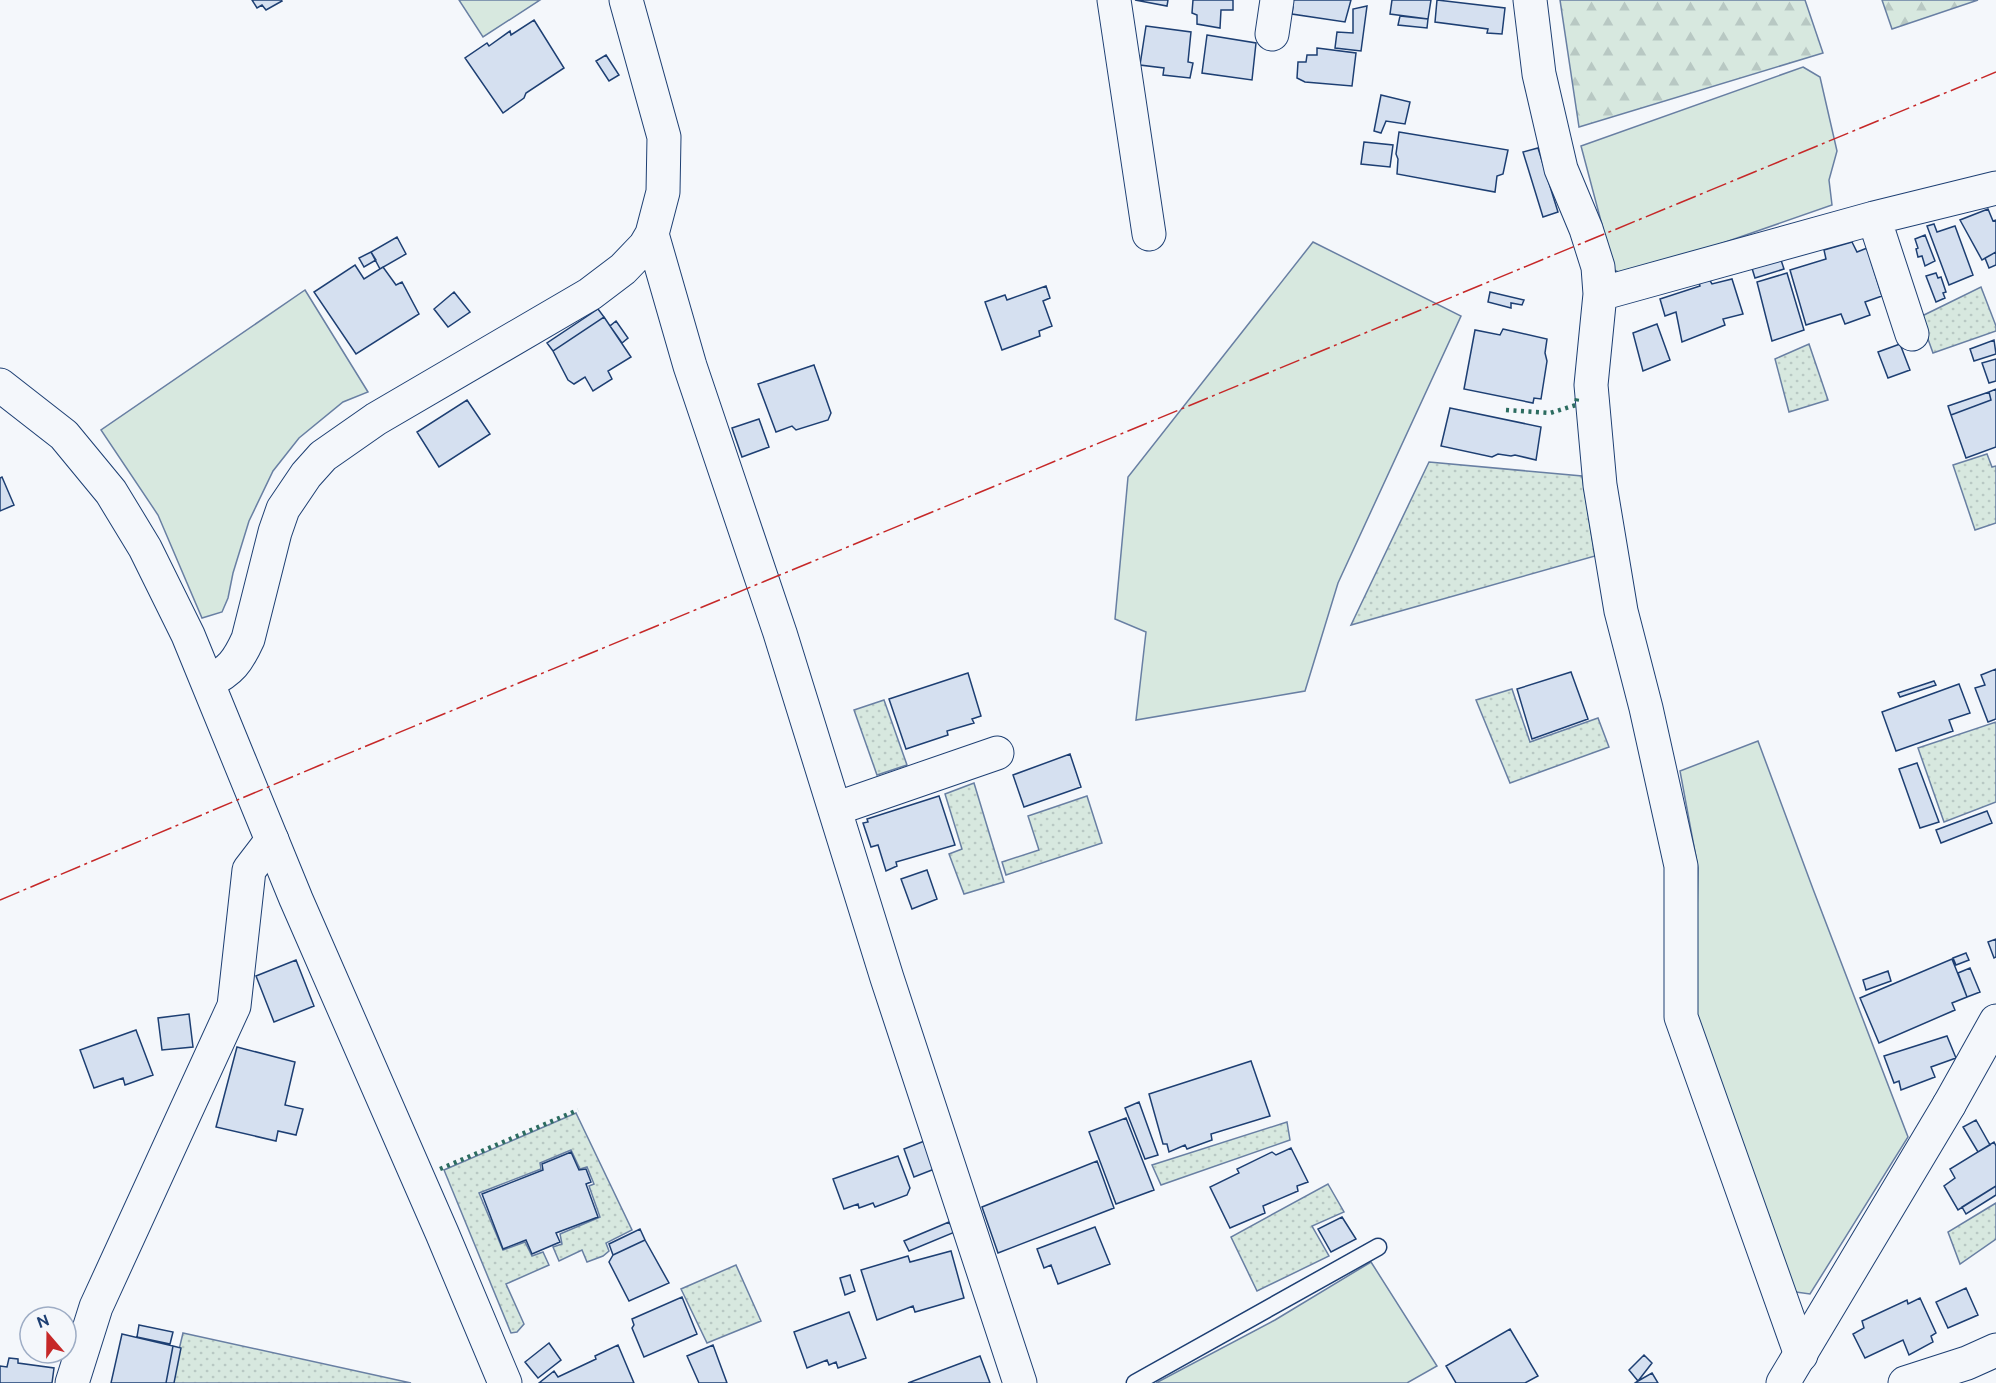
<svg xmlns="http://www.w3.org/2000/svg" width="1996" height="1383" font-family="Ubuntu,sans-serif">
  <defs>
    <pattern id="forest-firs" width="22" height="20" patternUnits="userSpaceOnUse" patternTransform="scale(1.5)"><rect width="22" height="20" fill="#d7e8df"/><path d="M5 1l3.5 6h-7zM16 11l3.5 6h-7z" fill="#b8c8c3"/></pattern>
    <pattern id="garden-dots" width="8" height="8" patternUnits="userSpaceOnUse" patternTransform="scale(1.5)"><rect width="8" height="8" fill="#d7e8df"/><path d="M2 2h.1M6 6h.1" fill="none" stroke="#b8c8c3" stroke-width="1.8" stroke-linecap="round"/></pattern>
  </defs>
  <rect width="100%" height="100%" fill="#f4f7fb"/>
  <path fill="#d7e8df" stroke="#687fa3" stroke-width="1.5" d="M459,0H540L483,37Z
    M1803,67L1820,77L1837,151L1829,180L1832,205L1628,276L1614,270L1581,146Z
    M1313,242L1461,316L1338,583L1305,691L1136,720L1146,632L1115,619L1128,477Z
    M305,290L368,392L343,402L299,438L273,471L249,521L233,573L228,598L222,612L202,618L158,515L101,430Z
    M1758,741L1813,889L1908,1137L1810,1294L1789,1291L1770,1218L1714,1084L1695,1010L1698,868L1680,771Z
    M1371,1262L1437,1366L1407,1383H1156L1275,1320Z"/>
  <path fill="url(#forest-firs)" stroke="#687fa3" stroke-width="1.5" d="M1560,0H1805L1823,53L1579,127Z
    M1882,0H1978L1892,29Z"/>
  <path fill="url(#garden-dots)" stroke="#687fa3" stroke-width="1.5" d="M1981,287L1996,326V331L1933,353L1920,317Z
    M1809,344L1828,400L1789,412L1775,359Z
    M1987,454L1992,467L1996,466V523L1975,530L1953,465Z
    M1429,462L1582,476L1595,556L1351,625Z
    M1512,689L1530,742L1598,718L1609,747L1510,783L1476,700Z
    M884,700L907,765L877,775L854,710Z
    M1996,722V802L1944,822L1918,748Z
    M974,783L1004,882L964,894L949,854L962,849L945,794Z
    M1087,796L1102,843L1006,875L1002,862L1039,850L1028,816Z
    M576,1113L632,1230L606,1243L609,1251L603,1256L587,1262L582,1250L559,1261L553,1247L562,1244L560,1234L600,1217L589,1186L594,1184L587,1167L580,1169L571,1150L540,1163L541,1169L479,1193L503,1250L525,1242L532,1256L543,1252L549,1265L506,1284L524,1324L517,1332L511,1333L444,1170Z
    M1287,1122L1290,1140L1161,1185L1152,1165Z
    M1328,1184L1344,1212L1312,1226L1329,1256L1257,1291L1231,1237Z
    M1996,1203V1239L1960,1264L1948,1232Z
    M736,1265L761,1321L707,1343L681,1289Z
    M183,1333L411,1383H171Z"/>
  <path fill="#d5e0f0" stroke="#1d3f73" stroke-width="1.5" d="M252,0H281L282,1L266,10L262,5L257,8Z
    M1135,0H1168L1167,6Z
    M1193,0H1233V10H1221L1220,28L1197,24V15L1192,13Z
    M1291,0H1351L1345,22L1292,14L1293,7H1290Z
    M1392,0H1431L1428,19L1390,14Z
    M1437,0L1505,8L1502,34L1487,33L1488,29L1435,22Z
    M1367,6L1361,51L1335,48L1337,32L1353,33V9Z
    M1400,16L1428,19L1427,28L1398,25Z
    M534,20L564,68L526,93L524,98L503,113L465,58L487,43L489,46L510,31L511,35Z
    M1146,26L1191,32L1188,62L1193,63L1190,78L1163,75L1164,68L1140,65Z
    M1207,35L1256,43L1252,80L1202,73Z
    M1317,48L1356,53L1352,86L1305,82L1297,78L1298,62H1306L1307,55H1317Z
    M606,55L619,75L609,81L596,61Z
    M1381,95L1410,102L1405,124L1386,121L1381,133L1374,131Z
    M1399,132L1508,150L1503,174L1497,176L1495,192L1397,174L1398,159L1396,154Z
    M1364,142L1393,145L1390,167L1361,164Z
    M1538,148L1558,212L1543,217L1523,152Z
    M1988,209L1993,221L1996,220V252L1982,260L1960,220Z
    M1934,224L1937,232L1955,226L1973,275L1949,285L1927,226Z
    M1925,235L1935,261L1925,266L1922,256L1918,257L1916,249L1918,248L1915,239Z
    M397,237L406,254L380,269L371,252Z
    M1852,242L1857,252L1867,248L1882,296L1865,302L1870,315L1845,324L1841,314L1806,325L1790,270L1826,259L1824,250Z
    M371,252L376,260L364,267L359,258Z
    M1996,252V265L1989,268L1985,258Z
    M1780,257L1784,269L1755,278L1751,265Z
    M355,265L364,279L383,267L396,285L402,282L419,314L356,354L314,292Z
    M1787,273L1804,330L1772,341L1757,282Z
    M1936,273L1938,278L1941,277L1946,292L1943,293L1945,298L1936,302L1926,276Z
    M1709,279L1712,284L1732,279L1743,314L1723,319L1725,325L1682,342L1676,312L1665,316L1660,299L1700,286L1699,282Z
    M1046,286L1050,298L1043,301L1052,326L1039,331L1040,336L1002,350L985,302L1005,295L1007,300Z
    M454,292L470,312L448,327L434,309Z
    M1490,292L1524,300L1522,305L1511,303V308L1488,302Z
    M598,309L604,317L553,351L547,343Z
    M604,317L631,357L608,371L612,379L593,391L585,377L574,384L568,380L553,351Z
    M616,321L628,338L622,343L610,326Z
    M1657,324L1670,360L1643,371L1633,333Z
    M1503,329L1547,339L1545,353L1547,361L1541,399L1534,398L1533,403L1464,389L1475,330L1500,335Z
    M1994,340L1996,354L1974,361L1970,349Z
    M1900,344L1910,370L1888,378L1878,352Z
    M1996,359V381L1989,383L1982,363Z
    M814,365L831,413L828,420L796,430L792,426L776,432L758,384Z
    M1996,389V447L1966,458L1951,415L1991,400L1989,392Z
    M1989,392L1991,400L1951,415L1948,406Z
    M467,400L490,434L439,467L417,432Z
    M1450,408L1541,427L1536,460L1515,455L1511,456L1498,454L1492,457L1441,446Z
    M759,419L769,447L742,457L732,428Z
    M2,477L14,505L0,511V478Z
    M1996,669V719L1988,722L1975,688L1985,685L1981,675Z
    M1571,672L1588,719L1532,739L1517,689Z
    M968,673L981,716L972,719L974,723L947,731L948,735L906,749L889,699Z
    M1934,681L1936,685L1900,697L1898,693Z
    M1959,684L1970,713L1949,720L1953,731L1896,751L1882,712Z
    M1070,754L1081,787L1024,807L1013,775Z
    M1917,763L1939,822L1920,828L1899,769Z
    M939,796L955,845L896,862L897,866L886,871L878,845L871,847L863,823L868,822L867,819Z
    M1987,811L1992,823L1941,843L1936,830Z
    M927,870L937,899L912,909L901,879Z
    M1996,939V957L1994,958L1988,942Z
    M1966,953L1969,960L1956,965L1953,958Z
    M1952,959L1967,997L1952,1003L1955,1010L1879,1043L1860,998Z
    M296,960L314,1006L274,1022L256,976Z
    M1970,968L1980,992L1967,997L1958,973Z
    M1888,971L1891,981L1866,990L1863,980Z
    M189,1014L193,1047L162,1050L158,1018Z
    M136,1030L153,1075L125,1085L123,1078L94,1088L80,1050Z
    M1947,1036L1956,1058L1931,1067L1935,1077L1901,1090L1899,1081L1894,1083L1884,1056Z
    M237,1047L295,1062L285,1105L303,1109L296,1135L278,1131L276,1141L216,1127Z
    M1251,1061L1270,1116L1211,1134L1212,1140L1187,1149L1185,1145L1169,1152L1167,1144H1163L1149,1094Z
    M1139,1102L1158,1155L1145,1159L1125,1108Z
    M1126,1118L1154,1190L1116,1204L1089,1132Z
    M1976,1120L1990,1145L1978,1152L1963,1127Z
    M927,1140L937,1168L914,1177L904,1149Z
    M1994,1142L1996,1146V1186L1958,1210L1944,1186L1955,1178L1950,1169Z
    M1291,1148L1308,1182L1297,1186L1298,1191L1263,1206L1265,1213L1230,1228L1210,1187L1239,1173L1237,1169L1272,1152L1276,1155Z
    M571,1152L579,1170L586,1169L591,1182L586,1184L598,1217L556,1233L560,1242L532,1254L526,1240L503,1249L482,1194L543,1170L542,1164Z
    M898,1156L910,1188L907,1195L875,1207L873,1203L859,1208L858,1204L844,1209L833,1179Z
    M1097,1161L1114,1208L998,1253L982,1207Z
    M1996,1186V1195L1966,1214L1962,1207Z
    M1342,1217L1356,1239L1331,1252L1318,1229Z
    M949,1222L955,1232L909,1251L904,1241Z
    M1095,1227L1110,1264L1058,1284L1051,1265L1044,1268L1037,1249Z
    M640,1229L645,1240L613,1255L609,1244Z
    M645,1240L669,1283L629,1301L609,1262L613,1255Z
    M951,1251L964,1298L915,1312L913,1306L877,1320L861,1270L908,1256L910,1262Z
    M850,1275L855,1291L845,1295L840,1278Z
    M1966,1288L1978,1315L1948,1328L1936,1302Z
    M682,1297L697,1334L644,1357L632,1328L634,1325L632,1319Z
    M1920,1298L1936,1333L1931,1336L1933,1342L1909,1355L1903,1340L1865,1358L1853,1334L1864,1328L1862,1321L1907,1300L1908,1304Z
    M849,1312L866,1358L838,1368L836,1362L829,1365L827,1360L807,1368L794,1332Z
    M139,1325L173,1332L170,1344L137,1337Z
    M1510,1329L1538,1376L1525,1383H1456L1446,1366Z
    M122,1334L173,1346L166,1383H111Z
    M549,1343L561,1360L538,1378L525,1362Z
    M618,1345L634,1383H539L554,1371L558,1377L596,1359L595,1356Z
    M713,1345L727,1383H699L687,1356Z
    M173,1346L181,1348L174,1383H166Z
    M1644,1355L1652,1363L1638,1381L1629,1370Z
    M980,1356L990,1383H908Z
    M9,1358L18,1359V1363L54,1368L52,1383H0V1366L7,1367Z
    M1652,1373L1658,1383H1635L1638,1381Z"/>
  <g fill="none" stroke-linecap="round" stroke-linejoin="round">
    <defs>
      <path id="service" d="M1135,1383L1378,1247"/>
      <path id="minor" d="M1114,0L1149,234
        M1530,0L1539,74L1561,169L1586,229L1598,267L1600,294L1591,385L1600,485L1621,611L1646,708L1681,866V1017L1801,1355
        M1272,34L1277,0
        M1874,218L1912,334
        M652,234L690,366L780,633L887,978L1020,1383
        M1600,294L1874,218L1996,188
        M208,682C231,671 238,661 248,639L275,532L283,509L306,475L323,456L376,419L590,294L623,269L645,246L652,234L663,192L664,137L626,0
        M835,809L997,753
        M1949,1105L1996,1021
        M72,1383L96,1307L234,1006L249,870L272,840
        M1905,1383L1967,1363L1996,1350"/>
      <path id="tertiary" d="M0,385L64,435L111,492L145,548L188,635L296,899L442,1233L505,1383
        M1783,1383L1949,1105"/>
    </defs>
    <use href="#service" stroke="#1d3f73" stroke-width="19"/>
    <use href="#minor" stroke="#1d3f73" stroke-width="35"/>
    <use href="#tertiary" stroke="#1d3f73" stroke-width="35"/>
    <use href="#service" stroke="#f4f7fb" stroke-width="16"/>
    <use href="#minor" stroke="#f4f7fb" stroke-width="33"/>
    <use href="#tertiary" stroke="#f4f7fb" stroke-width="33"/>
    <path stroke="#2c6c60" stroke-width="4.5" stroke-dasharray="3 4.5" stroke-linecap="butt" d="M1506,410L1550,413L1576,405L1577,398
      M440,1169L578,1110"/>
    <path stroke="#c62828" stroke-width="1.5" stroke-dasharray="21 4.5 3 4.5" stroke-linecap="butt" d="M0,900L318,766L1996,72"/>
  </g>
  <g transform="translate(48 1335) rotate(340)"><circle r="28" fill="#f4f7fb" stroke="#9eadc5" stroke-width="1.5"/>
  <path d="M0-4.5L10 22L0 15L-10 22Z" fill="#c62828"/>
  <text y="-9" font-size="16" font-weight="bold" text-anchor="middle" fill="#1d3f73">N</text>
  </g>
</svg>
